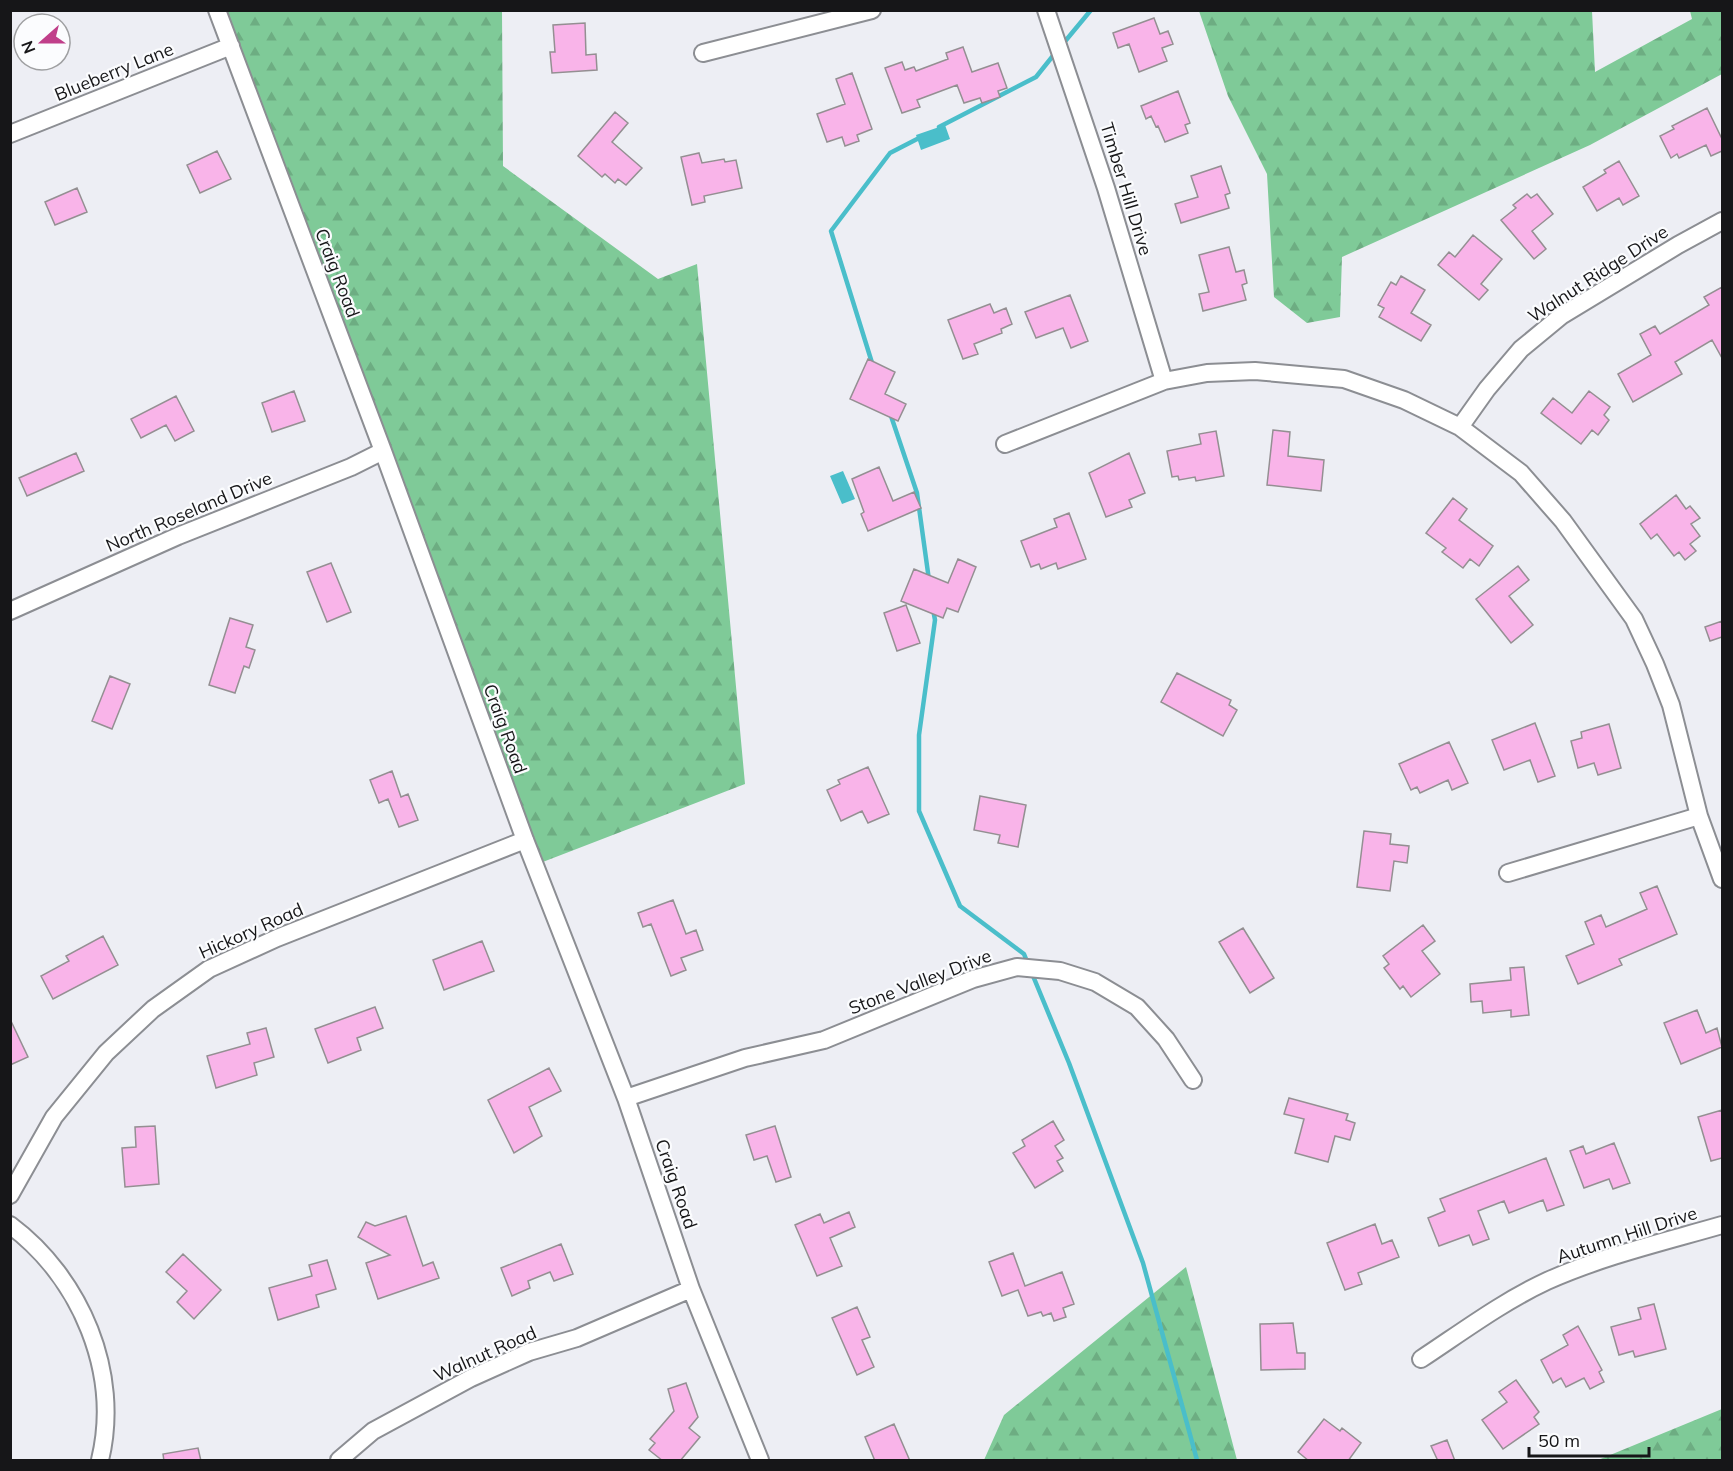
<svg xmlns="http://www.w3.org/2000/svg" width="1733" height="1471" font-family="Mulish,sans-serif">
  <defs>
    <pattern id="forest-firs" width="22" height="20" patternUnits="userSpaceOnUse" patternTransform="scale(1.5)"><rect width="22" height="20" fill="#7fca98"/><path d="M5 1l3.5 6h-7zM16 11l3.5 6h-7z" fill="#6dad82"/></pattern>
  </defs>
  <rect width="100%" height="100%" fill="#edeef4"/>
  <path fill="url(#forest-firs)" d="M217,11H502L503,166L658,279L697,264L745,784L535,865Z
    M1199,11H1592L1595,72L1692,19L1690,11H1722V74L1590,145L1342,257L1340,317L1307,323L1274,297L1267,174L1228,96Z
    M1186,1267L1237,1460H984L1004,1415Z
    M1722,1409V1460H1598Z"/>
  <path fill="#4abeca" d="M945,125L950,139L921,150L916,135Z
    M843,471L855,499L842,504L830,476Z"/>
  <g fill="none" stroke-linecap="round" stroke-linejoin="round">
    <path stroke="#4abeca" stroke-width="4.5" d="M1062,45L1091,10
      M939,127L1036,77L1056,52
      M873,366L831,231L890,153L921,137
      M890,413L917,493L929,580
      M933,609L935,620L919,735V811L960,906L1024,954L1028,964
      M1031,971L1069,1063L1143,1263L1197,1460"/>
  </g>
  <path fill="#f9b4e9" stroke="#948f92" stroke-width="1.5" d="M1154,18L1160,34L1168,31L1173,44L1162,48L1167,61L1139,72L1129,44L1118,48L1113,33Z
    M585,23L586,55L596,54L597,70L552,73L550,52H555L553,25Z
    M963,47L972,72L998,63L1007,88L998,91L1000,97L982,103L980,98L964,103L957,85L917,100L920,107L902,113L885,68L902,62L905,70L914,67L916,71L948,59L946,53Z
    M852,73L872,129L857,135L859,141L845,146L842,137L827,142L817,114L845,104L836,79Z
    M1178,91L1190,123L1185,125L1188,133L1165,142L1158,126L1156,127L1151,116L1146,119L1141,106Z
    M1707,108L1722,139V151L1711,156L1706,145L1679,158L1677,154L1671,158L1660,136L1674,129L1672,126Z
    M615,112L628,123L612,142L642,168L626,185L618,179L615,183L605,174L602,177L578,156Z
    M217,151L231,179L200,193L187,165Z
    M699,153L702,163L724,159L725,162L736,160L742,188L704,196L705,202L692,205L681,157Z
    M1619,161L1639,196L1623,205L1619,198L1597,211L1583,187L1606,173L1604,170Z
    M1221,166L1230,193L1225,195L1229,208L1181,223L1175,204L1198,197L1191,176Z
    M77,188L87,212L55,225L45,202Z
    M1527,194L1531,198L1537,194L1553,214L1532,231L1546,249L1534,259L1501,220L1516,208L1513,205Z
    M1473,235L1502,259L1481,284L1488,290L1479,300L1438,265L1449,252L1455,257Z
    M1229,247L1236,272L1244,270L1247,283L1242,285L1246,300L1203,311L1199,294L1209,292L1199,255Z
    M1401,276L1425,290L1411,313L1431,325L1421,341L1379,317L1384,308L1378,305L1391,282L1396,285Z
    M1722,287V358L1712,340L1675,362L1682,374L1633,402L1618,374L1651,355L1640,334L1655,326L1660,334L1709,305L1704,297Z
    M1070,295L1088,341L1071,348L1063,328L1036,338L1025,312Z
    M990,304L994,313L1006,308L1012,324L1001,329L1002,333L974,344L978,354L963,359L948,320Z
    M868,359L895,372L885,394L906,404L898,421L850,399Z
    M294,391L305,421L272,432L262,403Z
    M1589,391L1610,407L1604,415L1609,420L1598,435L1592,430L1581,444L1541,413L1553,398L1572,413Z
    M176,396L194,431L175,441L166,425L141,438L131,419Z
    M1273,430L1290,432L1288,456L1324,460L1321,491L1267,485Z
    M1216,431L1224,476L1196,481L1195,477L1179,480L1178,476L1172,477L1167,451L1201,444L1199,434Z
    M76,453L84,471L27,496L19,478Z
    M1129,453L1145,493L1129,500L1132,507L1106,517L1089,473Z
    M879,467L893,501L914,492L921,508L868,531L861,514L864,512L852,479Z
    M1676,495L1686,509L1690,506L1700,518L1691,524L1700,536L1690,544L1696,551L1685,560L1679,552L1674,556L1657,534L1651,539L1640,524Z
    M1453,498L1467,509L1459,520L1493,546L1479,566L1470,559L1463,568L1442,552L1446,548L1426,533Z
    M1069,513L1086,559L1058,569L1056,563L1041,569L1039,564L1031,567L1021,541L1057,527L1054,519Z
    M958,559L976,567L958,612L947,608L943,618L901,601L914,569L948,583Z
    M331,563L351,612L327,622L307,572Z
    M1518,566L1529,580L1509,596L1533,625L1511,643L1476,599Z
    M906,605L920,643L897,651L884,613Z
    M230,618L253,625L246,647L255,650L249,668L244,666L235,693L209,685Z
    M1722,621V637L1710,641L1705,627Z
    M1177,673L1231,700L1229,705L1237,710L1223,736L1161,702Z
    M110,676L130,684L112,729L92,721Z
    M1535,723L1555,776L1538,782L1530,760L1504,770L1492,740Z
    M1609,724L1621,768L1598,775L1594,763L1578,768L1571,741L1582,738L1581,732Z
    M1449,742L1468,783L1452,790L1448,780L1420,793L1417,787L1411,790L1399,764Z
    M868,767L889,814L868,823L862,811L841,821L827,790L840,784L838,780Z
    M392,771L401,797L408,794L418,820L399,827L388,799L379,803L370,780Z
    M980,796L1026,805L1018,847L998,843L1000,835L974,830Z
    M1364,831L1391,834L1390,844L1409,846L1407,863L1394,861L1390,891L1357,887Z
    M1657,886L1677,934L1619,959L1622,965L1578,984L1566,956L1594,944L1585,922L1601,915L1606,927L1647,909L1640,893Z
    M673,900L686,934L696,930L703,950L681,958L686,970L671,976L651,924L643,927L638,913Z
    M1423,925L1435,941L1422,951L1440,974L1411,997L1403,986L1400,989L1384,968L1389,964L1383,956Z
    M1243,928L1274,978L1250,993L1219,942Z
    M103,936L118,965L53,999L41,976L69,961L66,956Z
    M482,941L494,971L444,990L433,960Z
    M1524,967L1529,1015L1511,1017V1010L1483,1013L1482,1001L1471,1002L1470,984L1511,980L1510,968Z
    M375,1007L383,1028L357,1038L361,1050L328,1063L315,1029Z
    M1697,1010L1706,1033L1717,1028L1722,1047L1681,1064L1664,1023Z
    M10,1019L28,1057L10,1065Z
    M266,1028L274,1057L254,1063L257,1075L216,1088L207,1056L250,1044L247,1033Z
    M549,1068L561,1091L529,1107L542,1136L514,1153L488,1100Z
    M1289,1098L1348,1114L1346,1120L1355,1123L1350,1140L1335,1136L1328,1162L1295,1153L1304,1119L1284,1114Z
    M1722,1110V1158L1711,1161L1698,1117Z
    M1053,1121L1064,1140L1055,1146L1063,1158L1057,1161L1063,1171L1035,1188L1013,1153L1025,1146L1022,1140Z
    M155,1126L159,1184L125,1187L122,1148L136,1147L135,1127Z
    M775,1126L791,1177L776,1182L767,1156L754,1160L746,1135Z
    M1614,1143L1630,1183L1613,1189L1609,1179L1584,1188L1570,1151L1583,1146L1586,1154Z
    M1546,1158L1564,1205L1547,1211L1543,1200L1509,1213L1504,1201L1478,1211L1489,1239L1473,1245L1469,1235L1439,1246L1428,1218L1445,1211L1440,1199Z
    M849,1212L855,1227L830,1238L842,1266L817,1276L795,1225L820,1214L824,1223Z
    M406,1216L423,1266L433,1262L439,1278L378,1299L366,1263L390,1255L358,1237L366,1222L375,1226Z
    M1375,1224L1382,1244L1392,1240L1399,1257L1358,1273L1362,1284L1345,1290L1327,1243Z
    M561,1244L573,1274L554,1281L550,1272L528,1281L530,1288L512,1296L501,1268Z
    M1013,1253L1025,1286L1062,1272L1074,1304L1063,1308L1066,1317L1054,1321L1051,1313L1043,1316L1041,1312L1028,1316L1018,1290L1002,1296L989,1262Z
    M183,1254L221,1290L194,1319L177,1302L187,1291L166,1272Z
    M327,1260L336,1289L316,1295L319,1307L278,1320L269,1288L312,1276L309,1265Z
    M1654,1304L1666,1349L1635,1357L1633,1351L1619,1355L1611,1327L1641,1319L1638,1308Z
    M857,1307L870,1337L862,1340L874,1367L857,1375L832,1318Z
    M1293,1323L1297,1353H1305V1369L1261,1370L1260,1324Z
    M1578,1326L1602,1370L1599,1372L1604,1382L1590,1389L1584,1378L1566,1387L1561,1378L1553,1383L1541,1360L1568,1345L1563,1335Z
    M1516,1380L1539,1412L1534,1417L1539,1424L1503,1449L1482,1420L1507,1402L1499,1392Z
    M686,1383L698,1417L689,1428L700,1437L680,1461H663L649,1450L655,1443L650,1439L674,1411L668,1389Z
    M1324,1419L1340,1431L1342,1428L1361,1443L1348,1461H1309L1298,1452Z
    M894,1424L910,1461H875L865,1437Z
    M1447,1440L1455,1461H1438L1431,1446Z
    M198,1448L201,1461H164L163,1454Z"/>
  <g fill="none" stroke-linecap="round" stroke-linejoin="round">
    <defs>
      <path id="minor" d="M217,10L383,451L525,840L626,1098L691,1289L760,1460
        M1046,10L1106,188L1164,381
        M703,53L872,10
        M10,134L231,46
        M1460,427L1487,389L1521,349L1561,316L1678,245L1722,221
        M1005,444L1164,381L1207,373L1255,371L1344,379L1404,400L1460,427L1521,473L1563,521L1634,619L1655,664L1671,705L1699,816L1722,879
        M10,611L178,536L351,467L383,451
        M1508,873L1699,816
        M626,1098L745,1058L824,1040L973,979L1017,967L1060,971L1095,982L1137,1007L1166,1039L1193,1080
        M10,1195L54,1117L106,1053L153,1009L209,969L277,938L525,840
        M10,1225C81,1278 121,1373 100,1460
        M1421,1359C1462,1332 1502,1302 1547,1281C1603,1256 1663,1242 1722,1225
        M339,1460L373,1431L471,1378L529,1352L577,1338L691,1289"/>
    </defs>
    <use href="#minor" stroke="#8c8e93" stroke-width="20"/>
    <use href="#minor" stroke="#fff" stroke-width="16"/>
  </g>
  <g text-anchor="middle" stroke-width="4.5" stroke-linejoin="round" paint-order="stroke">
    <g font-size="18" fill="#161618" stroke="#fbfcfe">
      <text transform="translate(114 72) rotate(-22)" y="6">Blueberry Lane</text>
      <text transform="translate(1126 189) rotate(73)" y="6">Timber Hill Drive</text>
      <text transform="translate(337 273) rotate(69)" y="6">Craig Road</text>
      <text transform="translate(1598 274) rotate(-33)" y="6">Walnut Ridge Drive</text>
      <text transform="translate(189 512) rotate(-23)" y="6">North Roseland Drive</text>
      <text transform="translate(505 729) rotate(70)" y="6">Craig Road</text>
      <text transform="translate(251 931) rotate(-24)" y="6">Hickory Road</text>
      <text transform="translate(920 982) rotate(-21)" y="6">Stone Valley Drive</text>
      <text transform="translate(676 1184) rotate(71)" y="6">Craig Road</text>
      <text transform="translate(1627 1235) rotate(-18)" y="6">Autumn Hill Drive</text>
      <text transform="translate(485 1354) rotate(-24)" y="6">Walnut Road</text>
    </g>
  </g>
  <rect width="1733" height="1471" fill="none" stroke="#161618" stroke-width="24"/>
  <g transform="translate(42 42) rotate(249)"><circle r="28" fill="#fbfcfe" stroke="#9fa0a2" stroke-width="1.5"/>
  <path d="M0-4.5L10 22L0 15L-10 22Z" fill="#c03f8a"/>
  <text y="-9" font-size="16" font-weight="bold" text-anchor="middle" fill="#161618">N</text>
  </g>
  <path d="M1529 1447v9h120v-9" fill="none" stroke="#161618" stroke-width="3"/>
  <text x="1538" y="1447" font-size="18" fill="#161618" stroke="#fbfcfe" stroke-width="4.5" paint-order="stroke">50 m</text>
</svg>
